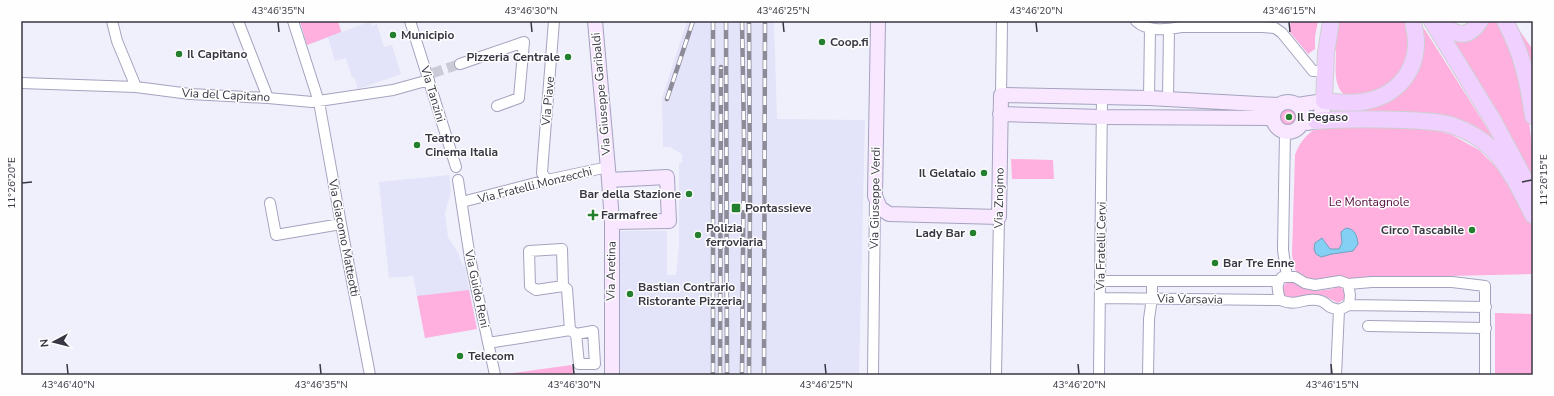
<svg xmlns="http://www.w3.org/2000/svg" width="1554" height="396" font-family="'Nunito Sans',sans-serif">
  <rect width="100%" height="100%" fill="#f0f0fc"/>
  <path fill="#e3e3f9" d="M300,21H338L342,32L371,21L372,26L377,24L384,47L392,45L401,74L358,89L354,77L352,78L346,58L335,61L328,38L307,45Z
    M687,21H774L777,119L865,120L859,375H620L618,231H667V275H676L679,246V163H682V154L670,147H663L662,98Z
    M449,175L451,191L445,213L448,237L458,253L462,264L465,267L477,329L425,338L413,276L389,278L379,182Z"/>
  <path fill="#ffb0de" d="M300,21H338L341,32L307,45Z
    M1291,21H1318L1315,37V49L1308,54L1289,31Z
    M1338,21H1407L1410,31L1409,59L1389,88L1347,97C1332,87 1336,67 1336,50L1334,49Z
    M1485,21H1499C1504,34 1512,47 1516,61C1526,97 1533,136 1533,173L1531,174L1451,40Z
    M1513,21L1533,50V81Z
    M1420,26H1422L1425,30L1497,144L1477,134L1355,114V108L1391,98Z
    M1277 117a11 11 0 1 1 22 0a11 11 0 1 1-22 0Z
    M1319,126L1425,127L1452,135L1479,150L1504,175L1533,228V274L1315,279C1296,279 1294,270 1292,254L1295,155C1300,141 1307,134 1319,126Z
    M1011,159L1053,160L1054,179H1012Z
    M1287,282H1292L1306,289L1316,291L1332,289L1339,286L1344,290L1345,299L1338,303L1323,295H1310L1287,298C1280,293 1282,287 1287,282Z
    M469,290L477,329L425,338L417,296Z
    M1495,313L1533,314V375H1495Z
    M571,365L574,370V375H499Z"/>
  <path fill="#84d0f4" stroke="#6da2bf" d="M1346,228C1355,229 1357,235 1358,244L1353,251L1332,254L1321,257L1316,254L1314,249L1315,243L1322,238L1330,249H1339L1342,243L1341,232Z"/>
  <g fill="none" stroke-linecap="round" stroke-linejoin="round">
    <path stroke="#cbcbd7" stroke-width="10" stroke-dasharray="10 5" stroke-linecap="butt" d="M433,73L460,64"/>
    <defs>
      <path id="street" d="M112,21L117,41L136,87
        M238,21L268,98
        M293,21L319,102L341,224L370,375
        M410,21L456,167
        M1136,21C1148,32 1166,30 1181,27H1262L1275,28L1282,33L1313,71H1324
        M460,64L524,42L519,98L497,106
        M21,83L136,87L190,94L268,98L312,102L393,90L429,80
        M1001,95L1002,21
        M1149,98L1150,29
        M1168,99L1169,29
        M1285,132L1283,250L1287,277
        M458,180L470,258L495,375
        M547,180L542,173L543,159L554,21
        M462,202L547,180L608,167
        M270,203L276,235L341,224
        M1282,277H1295L1305,283L1315,285L1340,281L1348,284L1350,295L1349,305L1339,310C1336,309 1332,308 1330,307C1324,303 1325,301 1317,300C1301,298 1298,307 1280,300C1278,291 1275,284 1282,277Z
        M1101,281H1278
        M1348,284L1372,282H1452L1485,286V375
        M1100,298L1280,300
        M1349,305L1486,307
        M1368,326L1486,328
        M570,330L576,334L579,364H595L593,331L576,334
        M488,343L570,330L567,289L563,286L562,249L529,251L530,286L536,290L563,286
        M873,375L875,199
        M996,375L999,217
        M1099,375L1102,97
        M1148,375L1149,319L1152,298V281
        M1336,375L1339,310"/>
      <path id="secondary" d="M595,21L609,180L612,222V375
        M878,21L875,196L880,208L889,214L999,217L1001,95L1149,98L1278,105
        M1273 117a15 15 0 1 1 30 0a15 15 0 1 1-30 0Z
        M1297,105L1324,101L1323,110L1316,121L1308,123
        M1000,114L1102,117L1273,118
        M609,180L667,177L669,221L612,222"/>
      <path id="primary" d="M1331,21L1326,53L1324,101C1336,102 1348,104 1361,102C1393,98 1416,75 1416,42C1416,35 1414,28 1413,21
        M1432,21L1494,122L1531,191
        M1439,21C1454,35 1467,41 1480,21
        M1505,21C1522,53 1528,80 1533,116
        M1316,121C1346,118 1376,119 1405,120C1420,121 1437,121 1451,125C1466,130 1482,139 1493,150C1510,168 1522,193 1533,215"/>
    </defs>
    <use href="#street" stroke="#a4a3bf" stroke-width="12"/>
    <use href="#secondary" stroke="#a4a3bf" stroke-width="16"/>
    <use href="#primary" stroke="#cfcfd2" stroke-width="18"/>
    <use href="#street" stroke="#fff" stroke-width="10"/>
    <use href="#secondary" stroke="#f8e7ff" stroke-width="14"/>
    <use href="#primary" stroke="#f0d0ff" stroke-width="16"/>
    <defs>
      <path id="rail" d="M713,21V375
        M726,21L727,375
        M742,21L744,135L742,375
        M667,99L693,21
        M720,375L721,67
        M749,375L750,194L749,21
        M764,375L765,21"/>
    </defs>
    <use href="#rail" stroke="#8c8b97" stroke-width="4.5"/>
    <use href="#rail" stroke="#fefefe" stroke-width="3" stroke-dasharray="9" stroke-linecap="butt"/>
  </g>
  <path fill="none" stroke="#383743" stroke-width="1.5" d="M278,22L279,32M531,22L532,32M783,22L784,32M1036,22L1037,32M1289,22L1290,32M1522,182L1532,180M22,183L32,182M67,364L68,374M320,364L321,374M573,364L574,374M825,364L826,374M1078,364L1079,374M1331,364L1332,374"/>
  <g fill="#247f2f" stroke="#fefefe" stroke-width="1.5">
    <circle cx="393" cy="35" r="4"/>
    <circle cx="822" cy="42" r="4"/>
    <circle cx="179" cy="54" r="4"/>
    <circle cx="568" cy="57" r="4"/>
    <circle cx="1289" cy="117" r="4"/>
    <circle cx="417" cy="145" r="4"/>
    <circle cx="984" cy="173" r="4"/>
    <circle cx="689" cy="194" r="4"/>
    <rect x="731" y="203" width="10" height="10" rx="2"/>
    <path d="M591 209h4v4h4v4h-4v4h-4v-4h-4v-4h4z"/>
    <circle cx="1472" cy="230" r="4"/>
    <circle cx="973" cy="233" r="4"/>
    <circle cx="698" cy="235" r="4"/>
    <circle cx="1215" cy="263" r="4"/>
    <circle cx="630" cy="294" r="4"/>
    <circle cx="460" cy="356" r="4"/>
  </g>
  <g text-anchor="middle" stroke-width="3" stroke-linejoin="round" paint-order="stroke">
    <g font-size="12" font-weight="bold" fill="#383743" stroke="#fefefe" text-anchor="start">
      <text x="401" y="39">Municipio</text>
      <text x="830" y="46">Coop.fi</text>
      <text x="187" y="58">Il Capitano</text>
      <text x="560" y="61" text-anchor="end">Pizzeria Centrale</text>
      <text x="1297" y="121">Il Pegaso</text>
      <text x="425" y="142">Teatro<tspan x="425" dy="14">Cinema Italia</tspan></text>
      <text x="976" y="177" text-anchor="end">Il Gelataio</text>
      <text x="681" y="198" text-anchor="end">Bar della Stazione</text>
      <text x="745" y="212">Pontassieve</text>
      <text x="601" y="219">Farmafree</text>
      <text x="706" y="232">Polizia<tspan x="706" dy="14">ferroviaria</tspan></text>
      <text x="1464" y="234" text-anchor="end">Circo Tascabile</text>
      <text x="965" y="237" text-anchor="end">Lady Bar</text>
      <text x="1223" y="267">Bar Tre Enne</text>
      <text x="638" y="291">Bastian Contrario<tspan x="638" dy="14">Ristorante Pizzeria</tspan></text>
      <text x="468" y="360">Telecom</text>
    </g>
    <g font-size="12" fill="#383743" stroke="#fefefe">
      <text transform="translate(433 94) rotate(73)" y="4">Via Tanzini</text>
      <text transform="translate(601 94) rotate(-95)" y="4">Via Giuseppe Garibaldi</text>
      <text transform="translate(226 95) rotate(3)" y="4">Via del Capitano</text>
      <text transform="translate(548 101) rotate(-85)" y="4">Via Piave</text>
      <text transform="translate(535 185) rotate(-14)" y="4">Via Fratelli Monzecchi</text>
      <text transform="translate(875 198) rotate(-89)" y="4">Via Giuseppe Verdi</text>
      <text transform="translate(999 198) rotate(-89)" y="4">Via Znojmo</text>
      <text transform="translate(344 238) rotate(79)" y="4">Via Giacomo Matteotti</text>
      <text transform="translate(1101 246) rotate(-89)" y="4">Via Fratelli Cervi</text>
      <text transform="translate(611 271) rotate(-89)" y="4">Via Aretina</text>
      <text transform="translate(477 289) rotate(78)" y="4">Via Guido Reni</text>
      <text transform="translate(1190 299) rotate(1)" y="4">Via Varsavia</text>
    </g>
    <g font-size="12" fill="#50093b" stroke="#fefefe">
      <text x="1369" y="206">Le Montagnole</text>
    </g>
  </g>
  <rect width="1554" height="396" fill="none" stroke="#fefefe" stroke-width="44"/>
  <g transform="translate(54 342) rotate(263)" stroke="#fefefe" stroke-width="3" paint-order="stroke">
  <path d="M0-3L7 15L0 10L-7 15Z" fill="#383743"/>
  <text y="-6" font-size="11" font-weight="bold" text-anchor="middle" fill="#383743">N</text>
  </g>
  <rect x="22" y="22" width="1510" height="352" fill="none" stroke="#383743" stroke-width="1.5"/>
  <g font-size="10" text-anchor="middle" fill="#383743">
    <text x="278" y="14">43°46'35"N</text>
    <text x="531" y="14">43°46'30"N</text>
    <text x="783" y="14">43°46'25"N</text>
    <text x="1036" y="14">43°46'20"N</text>
    <text x="1289" y="14">43°46'15"N</text>
    <text transform="translate(1543 180) rotate(-90)" y="4">11°26'15"E</text>
    <text transform="translate(11 183) rotate(-90)" y="4">11°26'20"E</text>
    <text x="68" y="388">43°46'40"N</text>
    <text x="321" y="388">43°46'35"N</text>
    <text x="574" y="388">43°46'30"N</text>
    <text x="826" y="388">43°46'25"N</text>
    <text x="1079" y="388">43°46'20"N</text>
    <text x="1332" y="388">43°46'15"N</text>
  </g>
</svg>
